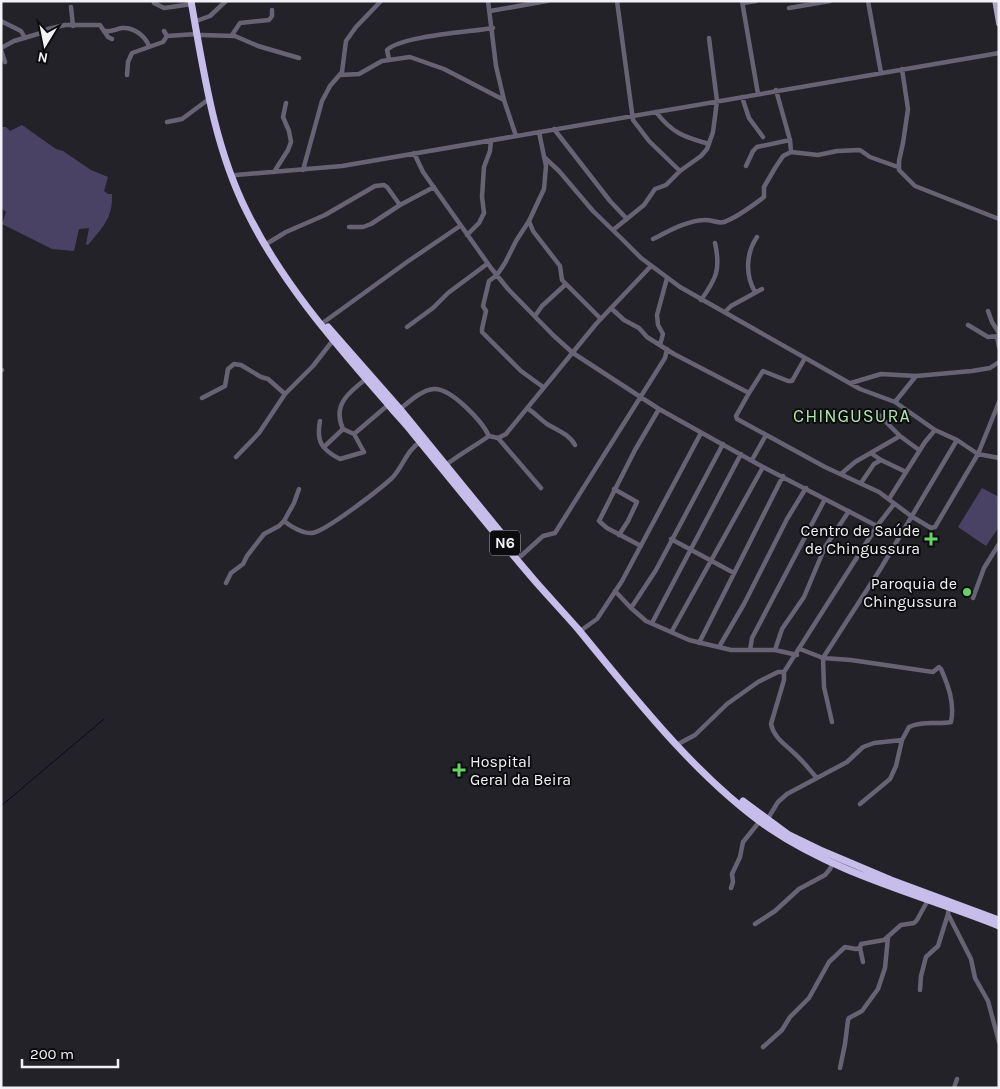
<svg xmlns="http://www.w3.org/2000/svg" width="1000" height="1089" font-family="Karla,sans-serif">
  <rect width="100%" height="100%" fill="#232228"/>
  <path fill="#4a4264" d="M22,125L56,149L63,151L91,170L108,177L104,191L108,194H112C113,218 103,227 88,245L86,244L89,228L79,229L74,251L52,249L2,224L6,212L1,208V127H6L10,131Z
    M982,488L999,497V527L986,546L958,527Z"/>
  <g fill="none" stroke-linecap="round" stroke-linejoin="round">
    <path stroke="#0f0524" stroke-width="1" d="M1,806L104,719"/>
    <path stroke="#676375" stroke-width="4.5" d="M488,1L496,66L504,100L516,136
      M617,1L633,120L649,141L680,171
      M742,1L758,94
      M868,1L881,73
      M154,3L164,8L192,4
      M743,3L756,1
      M71,7L73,26
      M789,8L830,1
      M490,11L547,1
      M199,20L210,16L226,1
      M1,21L21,31L25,38
      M106,31C112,32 116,29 122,28C134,27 145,36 149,46
      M164,31L167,36L197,34
      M201,35L235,36L258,46L299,58
      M232,35L240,23L269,20L272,16V10
      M1,48L14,41L41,33L48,29L65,25H100L108,37L112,39
      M1,50L5,62
      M389,59L387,50C401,36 470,32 493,28
      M902,69L908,109L903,143L899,161V170L915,186L999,219
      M127,75L128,62L132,53L163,42L167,36
      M340,75L359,74L382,61L410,57L444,69L504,100
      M776,90L790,140L791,152
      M742,97L749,118L763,137
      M656,112C672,133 684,137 709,144
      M167,122L182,119L209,99
      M554,129L610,201L627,219
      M539,132L546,166L544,189L529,221L516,241L505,263L497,275L489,281L483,306L486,311L482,329V332L521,371L543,387
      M414,153L423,172L491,268L508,289L554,336L573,353L659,409L763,467L877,526
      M544,157L559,171L593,211L623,240L641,258L680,287L860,389L895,402L935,430
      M746,166L753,151L757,147L790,140
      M303,170L322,101L330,86L342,72L346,41L356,27L381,1
      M274,172L288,150L291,142L289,131L283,117L286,103
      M236,175L342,166L999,53
      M529,221L533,231L560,266L562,280L601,319
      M349,227H363L371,224L400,205L434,187
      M613,230L644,205L655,189L666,185L680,171L701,156L707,149L713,132L717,101L709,38
      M467,235L479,223L484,213L482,197L484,167L490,151L491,140
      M653,239C669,231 686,221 704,220C711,219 718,224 724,222C738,217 752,206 764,197V187L775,168L783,156L791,152L818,155L837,151L860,150L870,157L898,167
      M268,243L286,232L325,215L375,186L384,185L387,187L400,205
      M755,292C745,275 746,253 757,237
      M701,300C716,279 721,270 715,243
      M611,308L624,320L639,328L647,337L674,354L749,393L763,371L788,381H792L805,358
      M988,311L992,322L999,333
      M725,312L731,306L762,289
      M535,316L542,306L566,284
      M324,322L407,262L460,226
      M968,325L988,337L999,336
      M407,327L433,308L448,293L487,264
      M997,336L999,347
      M660,345L663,334L658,325L657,315L667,278
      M1,370H2
      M851,383L881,374L916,376L972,371L990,368L999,362
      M749,393L736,416L737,419L825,467L879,492L911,516L931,528L935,527L978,454L999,402
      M202,398L225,386L228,369L234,364L241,365L261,377L268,379L285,394
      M895,402L916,376
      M400,409C409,402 421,390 434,389C451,388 482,421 489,436
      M528,409C535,413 540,419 547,424C557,430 569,434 575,445
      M879,415L900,436L919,450
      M320,421C316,442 322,450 340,459L364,452L354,434
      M343,429C332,405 349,392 366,379
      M498,438L541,488
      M324,447L343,429L354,434L388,405
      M871,453L881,460L906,472
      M236,457L259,433L285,394L313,366L334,339
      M752,460L766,435
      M446,465C460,454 475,446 489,436L498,438L506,434L596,324L651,266
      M841,474L855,462L900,436
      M861,483L874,464L881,460
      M614,489L637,502L628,521L619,535
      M889,499L925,442L935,430L957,440
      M284,521C290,526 303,534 312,533C325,532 380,489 392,478C403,467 406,451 420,442
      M671,539L734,573
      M641,546L607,528L599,521L635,450L659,409
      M521,556L543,536L555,533L665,358L667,349
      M226,583L231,573L243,564L247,556L264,534L279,526L284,521L294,503L299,489
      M615,591L631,608L646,621L689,640L731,650H775L797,655
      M973,598L984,568L999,544
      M631,608L656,570L723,444
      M652,623L741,454
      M583,629L597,619L622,581L701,433
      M672,631L763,467
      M699,643L783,476
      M719,647L744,604L787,519L806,488
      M750,650L752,638L825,499
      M775,650L782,629L804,597L825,547L849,511
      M832,722L824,687L823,658L881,568L957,440L978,454L999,458
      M680,743L695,735L727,704L758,682L778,672H784
      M816,777C809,769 802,760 794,753C785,744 774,738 771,724L784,680V672L877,526L894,504
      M860,804L890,779L896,766L902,740
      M767,820L778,802L787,794L847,762L863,747L874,743L902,740L909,727C923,720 938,725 951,722C955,703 948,685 941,669L939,667L933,672L851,660L823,658L800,649
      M731,888L733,882L732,874L740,857L743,842L760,821
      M949,907L948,914L971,959L975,978L988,1001L999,1042
      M755,924L775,911L799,889L825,875L830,869L833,862
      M863,962L860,948L861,944L884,940L901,925L914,923L917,920L928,900
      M920,990L921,976L926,957L938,946L948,914
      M763,1047L782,1030L790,1017L809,998L829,962L845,947L856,949L860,948
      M840,1068L845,1044L848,1020L849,1018L862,1011L878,989L885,968L888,937
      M954,1088L957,1079"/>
    <path stroke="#aba4c9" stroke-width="5.5" d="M995,1L999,24"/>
    <path stroke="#c6bdea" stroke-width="7" d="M191,1C204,73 214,146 247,212C282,283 335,343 387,403C395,413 404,422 412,432C453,482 493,532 535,581C549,597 564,613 578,629C634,697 696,777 769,828C838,875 922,895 999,926
      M328,327L400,409L511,545
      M743,801L789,835L820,850L891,880L999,920"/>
  </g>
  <g fill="#65d467" stroke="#0c0c0f" stroke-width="2">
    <path d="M928.5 531.5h5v5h5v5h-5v5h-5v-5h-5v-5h5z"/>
    <circle cx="967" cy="592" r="5"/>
    <path d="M456.5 762.5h5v5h5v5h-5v5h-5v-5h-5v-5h5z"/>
  </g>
  <g text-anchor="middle" stroke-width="4" stroke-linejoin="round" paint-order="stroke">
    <rect fill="#0c0c0f" stroke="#adadb1" stroke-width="1" x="490" y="530.5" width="30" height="25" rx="4"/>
    <g font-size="15" font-weight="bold" fill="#f2f2f6">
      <text x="505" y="548">N6</text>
    </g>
    <g font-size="16" fill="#f2f2f6" stroke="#0c0c0f" text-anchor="end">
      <text x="920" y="536">Centro de Saúde<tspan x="920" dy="18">de Chingussura</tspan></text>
      <text x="957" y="589">Paroquia de<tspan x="957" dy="18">Chingussura</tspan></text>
      <text x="470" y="767" text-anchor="start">Hospital<tspan x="470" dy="18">Geral da Beira</tspan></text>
    </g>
    <g font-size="18" letter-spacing="1" fill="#ace6ab" stroke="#0c0c0f">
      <text x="852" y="422">CHINGUSURA</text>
    </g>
  </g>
  <rect width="1000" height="1089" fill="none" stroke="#f2f2f6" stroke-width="5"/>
  <g transform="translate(45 45) rotate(190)" stroke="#0c0c0f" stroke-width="4" paint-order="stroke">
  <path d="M0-4L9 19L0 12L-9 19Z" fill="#f2f2f6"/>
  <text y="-8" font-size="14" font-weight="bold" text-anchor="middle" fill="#f2f2f6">N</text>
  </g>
  <path d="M22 1059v8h96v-8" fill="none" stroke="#f2f2f6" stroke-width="2.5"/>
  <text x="30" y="1059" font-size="15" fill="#f2f2f6" stroke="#0c0c0f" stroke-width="4" paint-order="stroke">200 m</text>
</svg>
